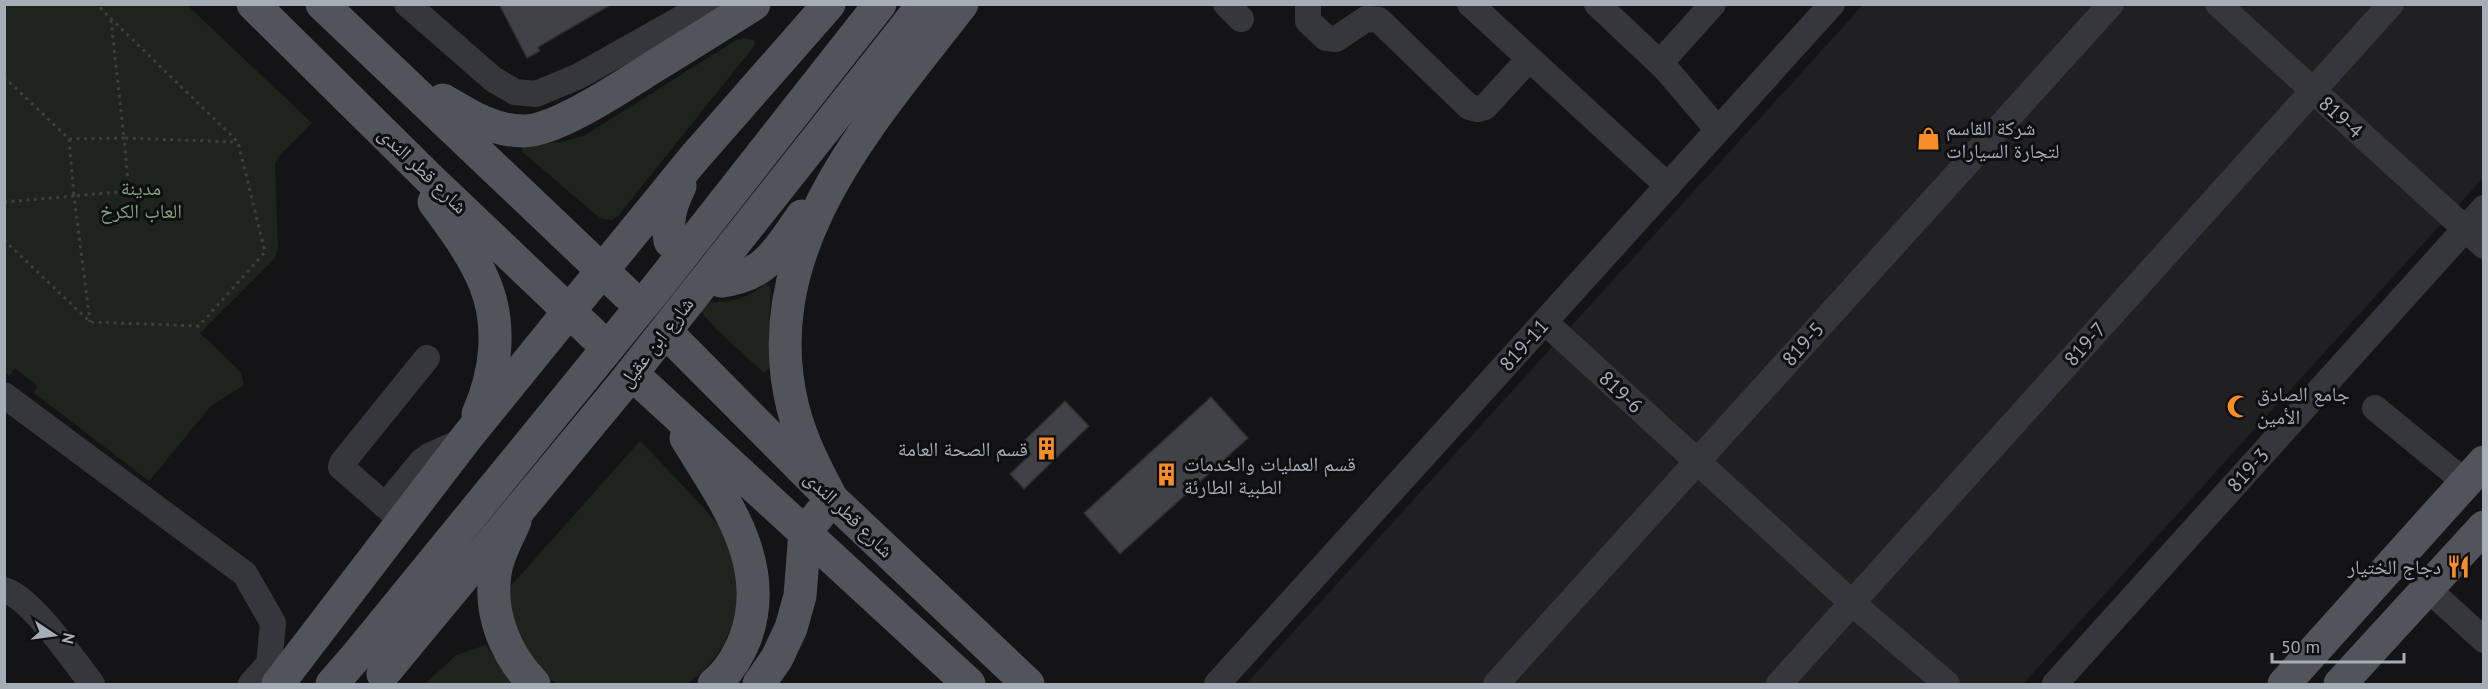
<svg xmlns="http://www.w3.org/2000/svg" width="2488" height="689" font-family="'PT Sans','Noto Naskh Arabic',sans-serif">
<rect width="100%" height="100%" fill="#141416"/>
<path fill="#202023" d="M1863 5H2483V178L2023 684H1246Z"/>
<path fill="#1c241c" d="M4 5H187L312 123 278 157 275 163 278 248 275 258 200 333 241 372 244 385 211 406 149 481 34 393 37 386 15 368 9 376 5 372Z
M746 38 754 40 755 45 618 216 612 220 600 218 522 152 523 145 560 142 584 136 736 40Z
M766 283 771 288 769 331 772 362 769 369 764 373 717 330 695 305 698 301C725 304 745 301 766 283Z
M640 441C663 465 687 489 709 514 714 521 722 528 726 536 755 587 734 652 687 684H557C524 662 512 626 509 588Z
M486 645 511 684H425L456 655Z"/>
<path fill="#404246" stroke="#2e2e32" stroke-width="1.5" d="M499 4H612L538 47 540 51 527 58Z
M1211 397 1248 438 1120 554 1084 513Z
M1065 401 1089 426 1024 489 1010 474 1031 454 1021 444Z"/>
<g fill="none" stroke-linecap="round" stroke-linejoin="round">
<path stroke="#3b3e42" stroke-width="3" stroke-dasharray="3 4.5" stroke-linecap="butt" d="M111 20 124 138 236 142
M4 77 69 139 74 196 129 191 124 138 69 139
M4 202 74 196 90 322
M4 240 90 322 199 326 265 252 238 142 96 4"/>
<path stroke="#35373b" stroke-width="26" d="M407 4 493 79 515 92 536 94 579 76 707 4
M1226 4 1241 19
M1308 4V21L1326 38 1336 39 1366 19 1379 20 1469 107 1478 109 1485 107 1529 59
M1470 4 1668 186
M1597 4 1666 69 1718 130
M2218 4 2484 246
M1660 63 1713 4
M1545 322 1852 603 1947 684
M4 395 245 574 273 623 269 664 251 684
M2375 408 2465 482
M385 506 422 461 429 456 465 440
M404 522 341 467 342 463 427 358
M2427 588 2484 640
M4 590C31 597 74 661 92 684
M1217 684 1832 4
M1496 684 2111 4
M1779 684 2391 4
M2055 684 2484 208"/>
<path stroke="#51545a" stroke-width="33" d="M253 4 428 177 594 335
M322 4 627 294
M908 24 923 4
M443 100C468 115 493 131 523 131 555 132 624 85 653 67 687 46 721 25 754 4
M434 202C452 226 474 256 485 284 502 326 496 374 478 414
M670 241C666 221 671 204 680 186
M721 281C766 276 778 250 802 216
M674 340 832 499 1028 684
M641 382 969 684
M686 438C724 500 773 564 745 639 738 656 728 673 714 684
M515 521C508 538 497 555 495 574 489 615 506 655 534 684
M278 684 467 437 570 310 694 158 829 4
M332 684 359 653
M759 684 777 658 791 628 800 596 805 532 832 499C816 469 801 440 793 408 753 248 872 121 962 4
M2284 684 2484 462
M2340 684 2484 527"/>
<path stroke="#51545a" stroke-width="33" d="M359 653 655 290 880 4
M383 674 624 383 908 24"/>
</g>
<defs>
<symbol id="shop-bare" viewBox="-9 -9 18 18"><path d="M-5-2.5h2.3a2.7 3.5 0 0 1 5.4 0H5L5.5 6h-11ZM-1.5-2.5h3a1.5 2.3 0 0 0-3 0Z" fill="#f98e29" stroke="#0f0f11" stroke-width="2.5" paint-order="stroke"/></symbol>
<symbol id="mosque-bare" viewBox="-9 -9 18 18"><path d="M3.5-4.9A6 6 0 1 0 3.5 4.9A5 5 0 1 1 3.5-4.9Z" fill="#f98e29" stroke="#0f0f11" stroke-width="2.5" paint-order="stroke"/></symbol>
<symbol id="building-bare" viewBox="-9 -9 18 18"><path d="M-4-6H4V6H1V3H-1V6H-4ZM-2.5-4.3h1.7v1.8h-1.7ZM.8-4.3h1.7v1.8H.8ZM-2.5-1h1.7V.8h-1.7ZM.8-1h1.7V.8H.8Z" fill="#f98e29" stroke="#0f0f11" stroke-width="2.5" paint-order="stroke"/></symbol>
<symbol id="restaurant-bare" viewBox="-9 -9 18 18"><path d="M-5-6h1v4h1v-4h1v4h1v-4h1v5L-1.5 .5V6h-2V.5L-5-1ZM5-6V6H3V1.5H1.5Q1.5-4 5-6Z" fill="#f98e29" stroke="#0f0f11" stroke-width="2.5" paint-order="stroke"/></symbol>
</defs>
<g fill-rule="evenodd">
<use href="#shop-bare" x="1912" y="122" width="33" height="33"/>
<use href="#mosque-bare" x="2222" y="390" width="33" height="33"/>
<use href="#building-bare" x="1030" y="432" width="33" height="33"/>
<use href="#building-bare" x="1150" y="458" width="33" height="33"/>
<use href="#restaurant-bare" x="2442" y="550" width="33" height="33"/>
</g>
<g text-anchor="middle" stroke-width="6" stroke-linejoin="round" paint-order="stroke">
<g font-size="20" fill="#a5adb7" stroke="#0f0f11">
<text transform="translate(2341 117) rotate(42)" y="7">819-4</text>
<text transform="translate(423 170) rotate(44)" y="7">شارع قطر الندى</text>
<text transform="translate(656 342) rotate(-52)" y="7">شارع ابن عقيل</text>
<text transform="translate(1803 344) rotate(-48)" y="7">819-5</text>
<text transform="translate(2085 344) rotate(-48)" y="7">819-7</text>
<text transform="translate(1524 345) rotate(-48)" y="7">819-11</text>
<text transform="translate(1621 392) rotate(43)" y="7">819-6</text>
<text transform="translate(2248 470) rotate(-48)" y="7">819-3</text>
<text transform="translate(849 514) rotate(44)" y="7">شارع قطر الندى</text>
</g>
<g font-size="20" fill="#a5adb7" stroke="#0f0f11" text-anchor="start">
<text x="1946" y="135">شركة القاسم<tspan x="1946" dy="23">لتجارة السيارات</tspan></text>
<text x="2257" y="401">جامع الصادق<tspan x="2257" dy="23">الأمين</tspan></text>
<text x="1028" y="456" text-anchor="end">قسم الصحة العامة</text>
<text x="1184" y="471">قسم العمليات والخدمات<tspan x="1184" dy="23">الطبية الطارئة</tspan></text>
<text x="2441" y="574" text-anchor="end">دجاج الختيار</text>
</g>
<g font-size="20" fill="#80a27b" stroke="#0f0f11">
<text x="141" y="195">مدينة<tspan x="141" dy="23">العاب الكرخ</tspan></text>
</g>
</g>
<rect width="2488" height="689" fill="none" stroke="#a5adb7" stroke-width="12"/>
<g transform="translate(54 635) rotate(103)" stroke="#0f0f11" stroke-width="4.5" paint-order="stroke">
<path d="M0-4.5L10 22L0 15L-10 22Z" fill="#a5adb7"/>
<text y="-9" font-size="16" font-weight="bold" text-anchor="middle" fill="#a5adb7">N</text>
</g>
<path d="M2272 653v9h132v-9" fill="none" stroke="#a5adb7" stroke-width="3"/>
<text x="2281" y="653" font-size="18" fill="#a5adb7" stroke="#0f0f11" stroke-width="4.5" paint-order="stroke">50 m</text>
</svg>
